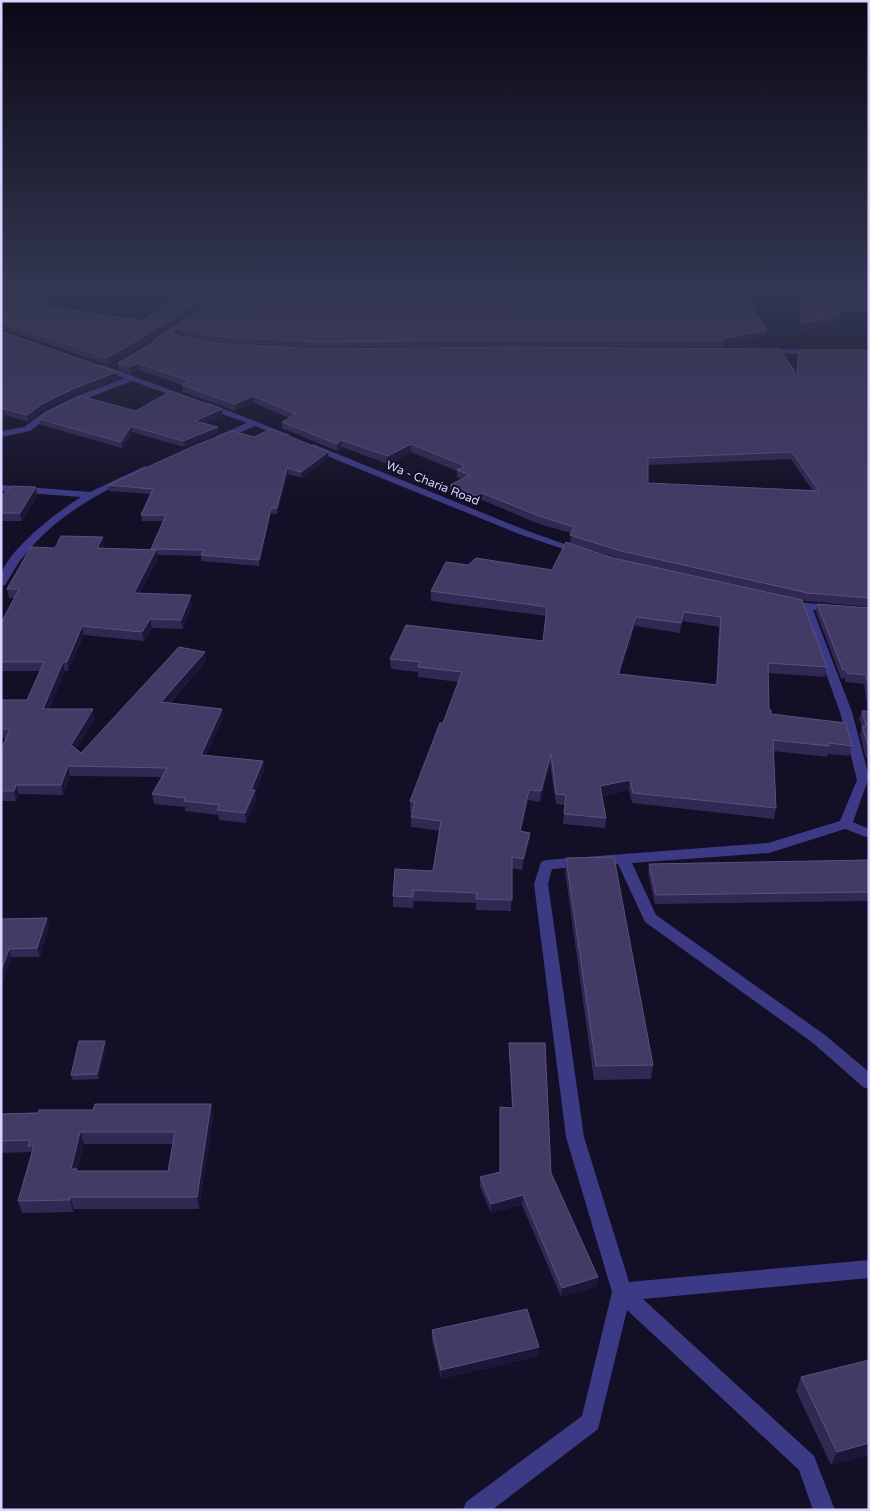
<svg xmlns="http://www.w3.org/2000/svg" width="870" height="1511" font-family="'Varela Round',sans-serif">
<rect width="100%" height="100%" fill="#130f26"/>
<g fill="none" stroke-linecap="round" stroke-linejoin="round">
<path fill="#3d3a85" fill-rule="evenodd" d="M188 316 195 318 159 344H153V340Z
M763 349 814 350 818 352 814 354 766 353H763Z
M97 365H103L189 397 182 399 132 381 83 400 50 416 30 431 1 437V431L24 427 44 412 77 396 125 378 97 369Z
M203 403H209L290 435 286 438 255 426 222 440H216V436L247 423 203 407Z
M313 444 525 530 584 551 579 554 575 553 519 534 310 449 309 447Z
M145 466 149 469 148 471C102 490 55 516 24 556 16 565 11 576 5 585L1 586C1 583 0 578 1 574 10 548 58 511 81 497L1 491V485L90 492Z
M787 599 806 603 869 608V614L813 610 852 712 869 777 853 822 869 829V838L845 829 769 853 632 863 656 915 825 1035 869 1072V1089L863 1087 813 1043 645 922 618 864 552 869 548 884 584 1137 629 1282 869 1260V1278L643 1299 814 1456 835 1510H813L799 1470 627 1310 598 1429 492 1510H463L466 1502 582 1416 612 1292 566 1137 534 884 541 862 546 860 768 843 840 821 857 780 840 712 802 608 783 604 782 602 783 600Z"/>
</g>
<path fill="#312854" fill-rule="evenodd" d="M1 290H12L8 292 45 298 46 304 43 306 142 321 185 293 166 290H221L164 331 108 365 1 328Z
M225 290H869V316L837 319V322L800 330 802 292 744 294 766 336 722 345V347L511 346 318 348 213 342 178 333 177 327Z
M1 331 117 372 118 379 76 394 43 410 28 422 5 415 4 417H1Z
M212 343 797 374 799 350H869V607L806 601 700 577 827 667 825 677 768 673 769 710 771 714 852 746 849 756 828 754 827 757 773 751 776 808 774 819 632 803 629 790 602 796 606 818 605 828 563 824 565 805 556 804 550 764 540 802 528 800 521 831 530 833 529 843 522 870 512 868 511 911 476 910V903L414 901 413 908 393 907V896L433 871 440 831 411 827V817L412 812H410V801L443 723 459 682 418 677V672L391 669 390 659 543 641 546 616 431 601V591L468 565 552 570 613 558 620 559 570 543 571 533 539 524 482 500 476 503 450 492V485L461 479 457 477V471L411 452 388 464 342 447 337 451 282 428V422L289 418 254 403 235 411 183 392 182 385 139 370 130 373 119 370 118 363ZM791 459 812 490 648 483V465ZM683 621 719 627 716 685 620 674 635 626 680 633Z
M136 411 223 416 205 423 219 433 184 447 132 432 122 448 41 425 39 419Z
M254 437 328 452V458L302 478 288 474 277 514H271L259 566 201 561V556L157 555 158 558 140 593 192 604 183 629 152 628 144 641 84 635 68 671H65L49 709 95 719 76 749 81 753 206 661 170 703 222 709 223 718 206 755 263 761 264 771 255 793 256 800 246 823 219 820 218 815 185 811V807L154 804 152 794 162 777 70 776 63 795 19 794 16 801H1V750L6 738H1V700H27L40 671H1V623L14 598H9L7 589 55 548 104 546 103 548 151 549 163 521H142L141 515 150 494 109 491 108 485Z
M36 487 37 496 22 521H1V496Z
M817 604 869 608V758H866L860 735 862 727 859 719 862 711H868L864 684 845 682V678H841L816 612Z
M566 858 653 1065 651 1079 594 1080 565 871Z
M869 860V901L655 904 648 873 649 864Z
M47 918 49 927 40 957H11L1 988V919Z
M509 1043 551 1173 598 1277 597 1286 561 1297 522 1205 491 1213 480 1187V1177L500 1172V1107L512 1108 509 1053Z
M106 1046 99 1079 73 1080 71 1075Z
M211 1104 213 1116 199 1209H74L73 1212 22 1213 18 1201 31 1155V1152L1 1153V1114L93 1110ZM84 1144H173L168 1171H77Z
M432 1330 539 1347 538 1356 441 1379 432 1340Z
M869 1360V1455L831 1465 796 1391 801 1377Z"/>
<path fill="#1d163a" d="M1 290H12V291L1 296Z
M212 290H221L164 331 108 365 107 358Z
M45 298 46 304 34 310 33 304Z
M869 310V316L837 319 839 312Z
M838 316 837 322 800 330 801 323Z
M767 330 766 336 722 345V339Z
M138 363 139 370 130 373 129 367Z
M117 372 118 379 76 394 43 410 28 422 27 415 42 404 75 388Z
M253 396 254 403 235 411V404Z
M4 409 5 415 4 417 2 410Z
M222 409 223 416 195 427V421Z
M131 426 132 432 122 448 121 442Z
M218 427 219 433 184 447 183 441Z
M341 440 342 447 337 451V444Z
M411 444V452L388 464V456Z
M328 452V458L302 478 301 472Z
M287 468 288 474 277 514V508Z
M36 487 37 496 22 521 20 513Z
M482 493V500L476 503V496Z
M271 508V514L259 566V560Z
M103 537 104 546 99 556 97 548Z
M156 550 158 558 136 602 134 593Z
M191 595 192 604 183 629 181 620Z
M684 612 683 621 680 633 681 623Z
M636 617 635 626 617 684 618 674Z
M150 619 152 628 144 641 142 632Z
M82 626 84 635 68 671 67 662Z
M205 652 206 661 162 711 161 702Z
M63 662 65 671 45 719 43 709Z
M93 709 95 719 73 754 71 745Z
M222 709 223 718 202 765 201 755Z
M551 754 550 764 540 802 541 791Z
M263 761 264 771 255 793 256 800 246 823 245 813 251 790Z
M68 766 70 776 63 795 61 785Z
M630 780 629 790 599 796 600 786Z
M16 785 19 794 16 801 14 791Z
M529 790 528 800 519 842 520 831Z
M530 833 529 843 522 870 523 859Z
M47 918 49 927 40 957 37 948Z
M9 949 11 957 1 988V971Z
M105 1041 106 1046 99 1079 97 1074Z
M211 1104 213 1116 199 1209 197 1197Z
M80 1132 84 1144 77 1171 71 1169Z
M523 1195 522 1205 491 1213V1204Z
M70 1197 74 1209 73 1212 70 1200Z
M598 1277 597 1286 561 1297 562 1288Z
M539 1347 538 1356 441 1379V1370Z
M869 1443V1455L831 1465 837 1452Z"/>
<path fill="#433a66" stroke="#5a527e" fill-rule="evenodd" d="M189 290H212L163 325 107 358 1 322V291L45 298 33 304 142 321Z
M225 290H741L767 330 722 339 723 341 511 340 318 342 213 336 177 327Z
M803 290H869V310L839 312 838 316 801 323Z
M1 331 117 372 75 388 42 404 27 415 4 409 1 410Z
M169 333 212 343 318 349 511 347 780 349 797 375 799 350H869V598L808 593 621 551 570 535 574 527 539 516 482 493 476 496 450 485 470 475 457 470 465 466 411 444 388 456 341 440 337 444 282 422 296 414 253 396 235 404 182 385 189 381 138 363 129 367 118 363ZM792 452 819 491 648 483V458Z
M171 391 222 409 195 421 218 427 183 441 131 426 121 442 39 419 50 411 81 396 136 411Z
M271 429 328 452 301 472 287 468 277 508H271L259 560 201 555 204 550 151 549 166 515H141L153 489 108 485 196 445 233 431 254 437Z
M12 486 36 487 20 513H1V496Z
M61 536 103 537 97 548 156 550 134 593 191 595 181 620 150 619 142 632 82 626 67 662H63L43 709H93L71 745 81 753 179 647 205 652 161 702 222 709 201 755 263 761 251 790H255L245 813 217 810 220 805 184 801 185 798 152 794 167 768 68 766 61 785H16L14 791H1V750L10 729H1V700H27L44 662H1V623L19 589H7L31 547 55 548Z
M566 542 613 558 802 600 827 667 768 663 769 710H771V714L846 723 852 746 829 743V746L773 740 776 808 633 793 630 780 600 786 606 818 564 814 566 795 556 794 551 754 541 791 529 790 520 831 530 833 523 859 512 857V900L476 899 477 893 413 890V897L393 896 395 869 433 871 441 821 411 817 415 802 410 801 440 723H443L462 672 418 667 420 662 390 659 406 625 543 641 547 607 431 591 446 562 468 565 476 558 552 570ZM684 612 721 617 717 685 618 674 636 617 681 623Z
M817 604 869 608V694L866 675 847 673 846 670H843Z
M862 711H869V749L862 726H866Z
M614 857 653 1065 596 1066 566 858Z
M869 860V892L656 895 649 864Z
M47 918 37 948 9 949 1 971V919Z
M79 1041H105L97 1074 71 1075Z
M509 1043H545L551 1173 598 1277 562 1288 523 1195 491 1204 480 1177 500 1172V1107L513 1108Z
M95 1104H211L197 1197H70V1200L18 1201 34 1146H28L30 1140 1 1141V1114L38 1113 39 1110H93ZM80 1132H175L168 1171H76L77 1169H71Z
M527 1309 539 1347 441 1370 432 1330Z
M869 1360V1443L837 1452 801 1377Z"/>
<linearGradient id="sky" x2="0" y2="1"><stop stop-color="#0a0815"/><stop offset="0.58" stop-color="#333752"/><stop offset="1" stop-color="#333752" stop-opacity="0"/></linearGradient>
<rect width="870" height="502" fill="url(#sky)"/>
<g text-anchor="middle" stroke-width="4" stroke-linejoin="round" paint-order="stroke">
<g font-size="12" fill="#d9d4ff" stroke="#130f26">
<text transform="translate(433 483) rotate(22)" y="4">Wa - Charia Road</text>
</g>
</g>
<rect width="870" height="1511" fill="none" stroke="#d9d4ff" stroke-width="5"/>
</svg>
